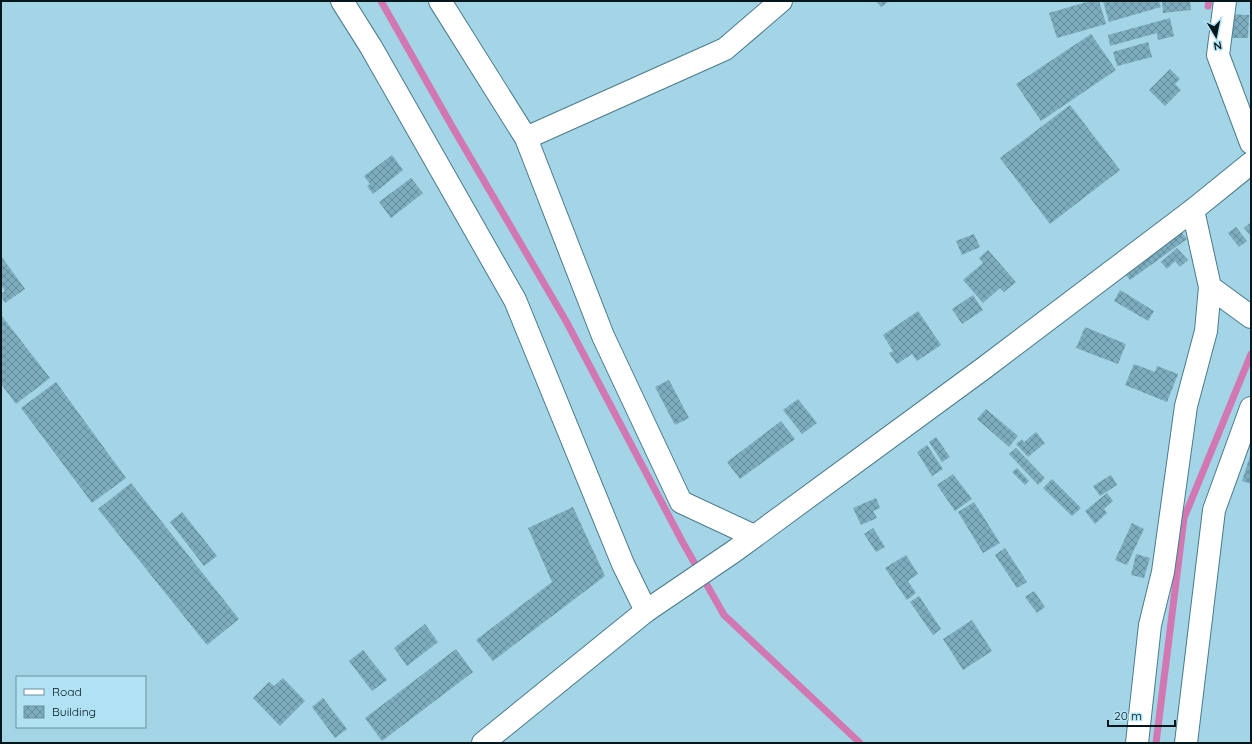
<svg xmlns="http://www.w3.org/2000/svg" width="1252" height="744" font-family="Quicksand,sans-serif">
<defs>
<pattern id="building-cross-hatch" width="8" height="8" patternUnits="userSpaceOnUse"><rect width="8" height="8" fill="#7cacbd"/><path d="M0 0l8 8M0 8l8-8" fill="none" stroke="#638b99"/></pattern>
</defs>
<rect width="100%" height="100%" fill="#a3d5e6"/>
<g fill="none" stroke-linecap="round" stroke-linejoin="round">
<path stroke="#d178b3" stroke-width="7" d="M381 1 453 128 566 321 682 541 724 615 860 743
M1208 6 1209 1
M1156 743 1184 518 1251 354"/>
</g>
<path fill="url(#building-cross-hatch)" d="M876 1H889L881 7Z
M1090 1H1099L1106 24 1057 38 1049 13Z
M1103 1H1159L1161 7 1109 22Z
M1162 1H1190L1191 10 1163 13Z
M1228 14 1249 15 1248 38H1227Z
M1170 18 1174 36 1158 40 1157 33 1110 46 1108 35Z
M1091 34 1116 70 1041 121 1016 84Z
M1148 42 1152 57 1117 66 1113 52Z
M1170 69 1180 79 1175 84 1181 90 1165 106 1149 90Z
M1070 105 1120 170 1050 224 1000 158Z
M392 155 403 170 373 194 367 186 370 184 364 176Z
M411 178 423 193 391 218 379 202Z
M1251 222V236L1244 228Z
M1236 227 1247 241 1239 247 1228 233Z
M1178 228 1187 239 1130 280 1121 269Z
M974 234 980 247 962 255 956 241Z
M1177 248 1188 260 1180 267 1175 261 1167 269 1161 262Z
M988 250 1016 282 1004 292 1000 288 983 303 963 280 983 263 979 258Z
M1 256 25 289 5 303 1 296V294L5 291 1 285Z
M1120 290 1154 311 1148 321 1114 301Z
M973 295 983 310 962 324 952 309Z
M918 311 941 345 917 361 912 354 897 364 889 353 893 351 883 335Z
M1 315 50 378 16 404 1 384Z
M1085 327 1126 344 1118 364 1076 348Z
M1134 364 1155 372 1157 366 1178 374 1167 402 1125 385Z
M669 380 689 418 675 425 655 387Z
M56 382 126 478 92 503 21 408Z
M798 399 817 423 802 434 783 410Z
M986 409 1018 436 1009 447 977 419Z
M781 421 795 439 740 479 727 462Z
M1036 432 1045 443 1028 457 1016 444 1022 439 1024 442Z
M936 437 950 457 942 462 929 442Z
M927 445 943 469 932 476 917 452Z
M1016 448 1045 478 1038 485 1009 454Z
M1251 453V484L1242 481Z
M1017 468 1029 481 1025 485 1012 472Z
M953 474 972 499 955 511 937 485Z
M1111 475 1117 485 1100 496 1093 486Z
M1052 479 1081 508 1072 516 1043 488Z
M131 483 239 619 207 645 98 509Z
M1107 493 1113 501 1104 509 1107 513 1095 524 1085 511Z
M876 498 880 508 873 511 877 518 861 525 853 508Z
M974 502 1000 543 983 553 958 512Z
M573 507 605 576 493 661 476 640 552 582 528 528Z
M182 512 217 556 204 566 170 522Z
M1132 523 1144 529 1127 565 1115 560Z
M873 528 885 547 876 552 864 534Z
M1005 548 1027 582 1017 588 995 555Z
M1136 554 1150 558 1144 578 1131 575Z
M906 555 918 574 908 581 916 593 907 600 885 568Z
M1034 591 1045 607 1037 613 1025 597Z
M919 596 941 629 933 635 910 602Z
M972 620 992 651 963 670 943 639Z
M425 624 438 642 407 666 394 648Z
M456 649 473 672 382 741 365 718Z
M363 650 387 680 372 691 349 661Z
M283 678 305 701 280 726 253 698 269 682 274 686Z
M323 698 347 729 335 738 312 707Z"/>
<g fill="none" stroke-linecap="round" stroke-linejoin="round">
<defs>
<path id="street" d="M342 1 371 47 515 300 623 564 646 611
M440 1 526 138 603 336 681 502 754 536
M1225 1 1218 55 1251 143
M526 138 725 49 781 1
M1210 287 1251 317
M1137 743 1150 625 1163 572 1186 406 1206 331 1210 287 1193 210
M1186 743 1214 510 1251 408"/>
<path id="secondary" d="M483 743 646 611 733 552 984 368 1193 210 1251 163"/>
</defs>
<use href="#street" stroke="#4b7b8a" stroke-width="24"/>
<use href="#secondary" stroke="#4b7b8a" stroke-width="24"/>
<use href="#street" stroke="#fff" stroke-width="22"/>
<use href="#secondary" stroke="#fff" stroke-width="22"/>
</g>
<rect width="1252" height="744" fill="none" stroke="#04171d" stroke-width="4"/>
<rect x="16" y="676" width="130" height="52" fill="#b0e2f4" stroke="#6b919e"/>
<rect x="24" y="689" width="20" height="6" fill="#ffffff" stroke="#6b919e"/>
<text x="52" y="696" font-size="12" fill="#04171d">Road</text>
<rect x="24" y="706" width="20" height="12" fill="url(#building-cross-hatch)" stroke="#6b919e"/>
<text x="52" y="716" font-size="12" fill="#04171d">Building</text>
<g transform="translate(1216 36) rotate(170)" stroke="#b0e2f4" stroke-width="3" paint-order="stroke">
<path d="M0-3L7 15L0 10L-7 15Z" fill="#04171d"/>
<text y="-6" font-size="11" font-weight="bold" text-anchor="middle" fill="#04171d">N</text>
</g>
<path d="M1108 720v6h67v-6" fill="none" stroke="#04171d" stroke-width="2"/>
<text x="1114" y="720" font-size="12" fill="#04171d" stroke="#b0e2f4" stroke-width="3" paint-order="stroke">20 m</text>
</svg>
